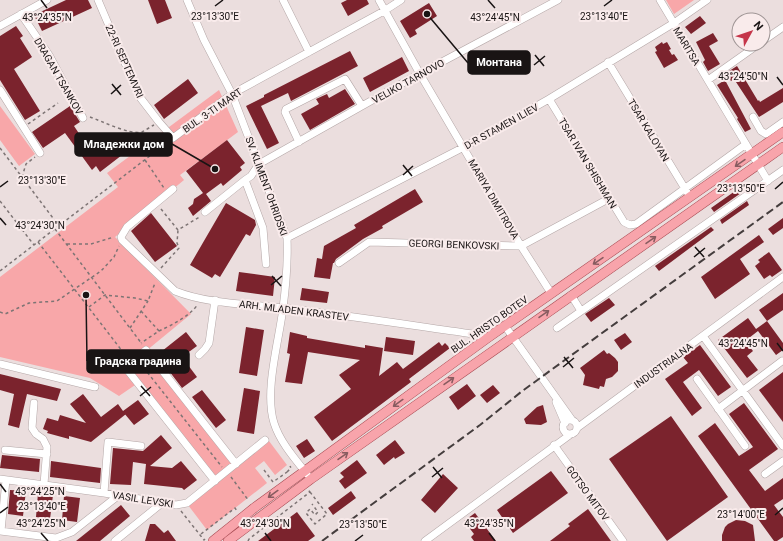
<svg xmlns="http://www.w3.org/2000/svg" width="783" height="541" font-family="Roboto,sans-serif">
<rect width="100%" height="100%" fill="#ebdede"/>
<path fill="#f8a7a9" d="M666 0H694L674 14Z
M219 90 238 132 180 175 184 180 115 237 191 314 146 351 233 464 215 477 138 383 119 396 90 378 0 357V277L118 187 107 173Z
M0 106 35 154 19 166 0 140Z
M269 441 287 465 275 475 264 461 255 468 267 483 207 530 188 505Z"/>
<path fill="#7b232d" d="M66 0H88L92 8 42 31 34 15Z
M148 0H165L172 18 157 24Z
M347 0H367L369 4 348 16 341 3Z
M429 3 437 16 415 30 417 34 410 38 400 21Z
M700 16 706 23 691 34 685 27Z
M16 26 23 36 20 38 32 57 14 69 40 111 25 120 0 80V36Z
M713 33 718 41 709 46 720 64 708 71 703 62 705 60 696 42Z
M662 42 663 44 667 42 671 49 669 50 672 55 674 54 678 60 664 68 655 52 657 51 655 47Z
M350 51 358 66 291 101 288 93 261 106 279 143 267 149 246 106 264 97V95Z
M402 57 409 71 370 92 363 78Z
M737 66 758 101 759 100 760 102 783 88V102L759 117 734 79 731 81 726 73Z
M188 79 198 93 164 119 154 105Z
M725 80 751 129 745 132 737 119 738 118 717 85Z
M345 89 355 104 310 130 301 114 319 104 316 99 327 94 329 98Z
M70 106 80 122 74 126 82 138 86 135 99 151 101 149 103 151 127 133 133 140 131 141 135 145 100 172 96 166 92 170 65 133 43 148 32 132Z
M227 140 245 163 240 167 242 170 223 186 221 183 206 194 211 201 193 216 188 208 193 204 194 199 203 193 186 171Z
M415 189 423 202 382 226 383 228 363 239 336 259 334 263H333L330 279 314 277 317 258 322 259 324 246 356 228 354 225Z
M738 189 741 193 714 212 711 208Z
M747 201 749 205 722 224 720 220Z
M226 203 255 220 256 225 250 236 246 234 220 277 215 274 212 278 190 265Z
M151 213 177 246 155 262 131 231Z
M783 218V228L773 235 768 229Z
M711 227 714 230 659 271 655 266Z
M759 235 764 242 740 259 750 274 715 299 701 277Z
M769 252 782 270 772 277 770 275 764 279 755 266 760 262 758 260Z
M239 272 275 277 273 296 236 291Z
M302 288 329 292 327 303 300 300Z
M783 293V310L767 321 759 310Z
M609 298 615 305 591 322 585 314Z
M748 318 756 329 767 321 783 343V350L776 355 758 331 745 341 753 351 747 356 758 370 747 378 718 340Z
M246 327 264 330 257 376 239 373Z
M186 332 197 346 182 357 197 377 182 388 157 355Z
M290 332 307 336V338L365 348V345L383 348 379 376 397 362 403 369 439 342 442 346 445 343 450 348 409 379 411 382 332 441 314 417 351 389 339 375 360 360 308 352 302 384 285 382 290 354 287 353Z
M625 333 632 342 621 350 614 340Z
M386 337 415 341 413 355 384 351Z
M700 345 731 387 718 396 699 370 683 382 702 408 692 416 665 379 688 363 683 357Z
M604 350 607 354 609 353 615 358 618 362V371L612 377 606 379 604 387 600 386 599 389 583 385 585 375 580 368Z
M783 372V422L759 390Z
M0 374 61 389 57 401 27 394 19 428 8 425 14 394 0 390Z
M467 384 476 396 458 410 449 397Z
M493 385 500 393 487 403 480 395Z
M244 388 260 391 254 434 237 431Z
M202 390 226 420 216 428 192 397Z
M83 394 101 417 118 404 123 411 138 400 149 414 134 425 124 413 126 414 91 442 69 436V439L47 433 48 431 43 429 47 418 58 421 60 415 86 423 70 404Z
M744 403 778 449 749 470 765 491 783 478V499L774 505 783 517V537L777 541H774L698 436 715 423 739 456 753 447 729 414Z
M543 405 547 422 541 425 526 424 524 419 537 407Z
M671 416 728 497 667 541 609 459Z
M161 435 172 448 150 466 172 468 181 461 197 480 184 490 182 488 144 484 146 464 133 462 131 485 110 484 113 448 143 451Z
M307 439 315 451 304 458 296 446Z
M395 440 405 453 395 459 394 457 384 465 376 455Z
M2 455 40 459 39 472 0 468Z
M357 460 367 473 345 489 339 481 344 477 340 473Z
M51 461 101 468 100 483 50 477Z
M551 471 568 493 513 533 497 510Z
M443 474 458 488 435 513 421 500Z
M10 490 26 491 23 516 8 514Z
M351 491 356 498 333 515 328 508Z
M38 493 53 495 50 519 36 517Z
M64 496 80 498 77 522 62 520Z
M121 505 130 516 100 541H76Z
M588 509 611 541H550L570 526 568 524Z
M297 512 315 536 308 541H258Z
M475 513 496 541H474L471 537 474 534 464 521Z
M736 520 745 521 753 525 755 541H722V535L725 527 728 524Z
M150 524H155L164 533 168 530 176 541H145Z"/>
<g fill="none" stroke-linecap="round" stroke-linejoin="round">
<defs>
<path id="minor" d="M98 0 139 96 159 122 173 138 232 94 384 11 401 0
M187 0 204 40 232 94 287 238C288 261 286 285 283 308 279 341 264 391 274 423 280 442 295 459 307 474
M283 0 309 52
M379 0 420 74 521 246 551 293
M660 0 768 181
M21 14 49 55 83 118
M0 26 47 0
M763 41 783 27
M608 62 687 192
M708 80 759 44
M0 90 40 153
M549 99 624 222 630 225 636 224 746 144
M753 117 761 131 766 134 783 122
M299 142 285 112 286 109 345 79 362 106
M173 189 127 227 121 237 122 240 175 291C207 304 249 304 283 308 346 315 409 325 473 334L486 339
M205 212 245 180
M287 238 464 147 549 99 674 23 707 0
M339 263 369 242 521 246 610 198
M266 264 263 228 245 180 251 176 259 164 408 80 558 0
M571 295 581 311
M505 326 572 420
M557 328 783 170
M703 336 783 446
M199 355 205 349 209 343 215 300
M0 364 95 387
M697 379 745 446
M556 402 565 423
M34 403 32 428 36 434 43 439 47 447 44 484
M718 409 782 361
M563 427a7 7 0 1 1 14 0a7 7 0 1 1-14 0Z
M577 428 783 277
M554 445 623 541
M5 450 47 454
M765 474 783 461
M0 479 104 493 176 505 187 503 265 440
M215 481 125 367 146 350 236 464
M104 493 108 442 141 446
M0 531 56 538 72 532 119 495
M1 531 6 480
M115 541 162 503
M425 541 571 434"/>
<path id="major" d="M213 541 254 508 486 339 783 132
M228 541 311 479 783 147"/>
</defs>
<use href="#minor" stroke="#b4a7a7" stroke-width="8"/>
<use href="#major" stroke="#a74a52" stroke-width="10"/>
<path stroke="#7d7474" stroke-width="1.5" stroke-dasharray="3 3" stroke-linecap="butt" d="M90 117C102 121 129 135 142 132 146 130 150 127 154 125
M28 124 58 103
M0 148 59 226
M145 160 164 188
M22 177 26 164 35 157
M0 201 34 245
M161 209 178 230 201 216
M55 229 142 344
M38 242 126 356
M67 244H91L114 237
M161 268 179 248 177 243 178 230
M0 271 168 142
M89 307 105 295 135 298 148 301 155 283
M141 311 159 331 141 343
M0 312 5 314 29 303 57 301 101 271 114 257 119 246
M130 328 148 301
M159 331C172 325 190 316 198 304
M140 363 222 467
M264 470 273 482 287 472
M287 472 291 468 290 466
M231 477 249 501
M310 492 327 514 315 524 306 513 310 509 315 515 318 512 312 504
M181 511 204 540 205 539
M266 522 273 530
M201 534 235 508 237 511
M248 541 249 539 310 492 308 490"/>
<use href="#minor" stroke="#fff" stroke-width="7"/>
<use href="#major" stroke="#f8a4ab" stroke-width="9"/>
<path stroke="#443d3d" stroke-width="2" stroke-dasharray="8 4" stroke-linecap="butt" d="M322 541 480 425 521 392 569 357 783 202"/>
</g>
<defs><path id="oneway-shaft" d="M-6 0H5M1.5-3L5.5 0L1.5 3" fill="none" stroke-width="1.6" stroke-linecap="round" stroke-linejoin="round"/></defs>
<g stroke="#885c60">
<use href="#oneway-shaft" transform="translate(740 163) rotate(145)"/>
<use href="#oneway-shaft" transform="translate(651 240) rotate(-35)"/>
<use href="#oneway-shaft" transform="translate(598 261) rotate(146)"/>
<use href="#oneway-shaft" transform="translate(544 314) rotate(-35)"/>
<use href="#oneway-shaft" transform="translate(449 381) rotate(-35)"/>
<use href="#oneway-shaft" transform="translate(398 403) rotate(144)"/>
<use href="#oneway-shaft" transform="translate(343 456) rotate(-35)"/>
<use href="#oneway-shaft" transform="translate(273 494) rotate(144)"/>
</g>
<path fill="none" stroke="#191414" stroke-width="1.5" d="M41 0 47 8M488 0 495 8M215 6 223 0M604 6 612 0M535 55 544 66M534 65 545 56M777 77 783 85M112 84 121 95M111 94 121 85M403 165 412 176M403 175 413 166M0 187 8 181M775 189 783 182M0 218 6 225M695 247 704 257M694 257 705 248M272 276 281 286M271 285 282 276M777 343 783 351M564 357 573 368M563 367 574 358M141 386 150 396M140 396 151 387M433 467 442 478M432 477 443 468M0 484 6 492M0 513 8 507M775 515 783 508M41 533 48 541M265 533 271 541M489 533 495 541M355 541 363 535"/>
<g text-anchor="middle" stroke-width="4" stroke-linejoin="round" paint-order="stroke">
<g font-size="10" fill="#191414" stroke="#f9ebeb">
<text transform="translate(687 46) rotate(59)" y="4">MARITSA</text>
<text transform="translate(125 61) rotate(66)" y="4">22-RI SEPTEMVRI</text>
<text transform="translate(59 76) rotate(60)" y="4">DRAGAN TSANKOV</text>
<text transform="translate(408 81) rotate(-29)" y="4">VELIKO TARNOVO</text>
<text transform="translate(212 110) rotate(-35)" y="4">BUL. 3-TI MART</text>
<text transform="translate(501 126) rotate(-29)" y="4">D-R STAMEN ILIEV</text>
<text transform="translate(649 130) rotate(59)" y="4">TSAR KALOYAN</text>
<text transform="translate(588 163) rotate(59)" y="4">TSAR IVAN SHISHMAN</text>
<text transform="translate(267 186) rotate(70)" y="4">SV. KLIMENT OHRIDSKI</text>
<text transform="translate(494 199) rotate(60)" y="4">MARIYA DIMITROVA</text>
<text transform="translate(454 244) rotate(2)" y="4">GEORGI BENKOVSKI</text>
<text transform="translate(294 310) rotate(7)" y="4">ARH. MLADEN KRASTEV</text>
<text transform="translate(489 324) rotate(-35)" y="4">BUL. HRISTO BOTEV</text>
<text transform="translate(663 365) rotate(-36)" y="4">INDUSTRIALNA</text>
<text transform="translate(588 493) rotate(54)" y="4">GOTSO MITOV</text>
<text transform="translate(143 499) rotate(9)" y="4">VASIL LEVSKI</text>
</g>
</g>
<g font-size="10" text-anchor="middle" fill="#191414" stroke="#f9ebeb" stroke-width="4" stroke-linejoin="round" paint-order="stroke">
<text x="604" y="20">23°13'40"E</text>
<text x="215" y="20">23°13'30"E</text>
<text x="47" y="21">43°24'35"N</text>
<text x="495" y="21">43°24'45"N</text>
<text x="743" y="80">43°24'50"N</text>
<text x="42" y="184">23°13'30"E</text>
<text x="741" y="192">23°13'50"E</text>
<text x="40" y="229">43°24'30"N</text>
<text x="743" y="347">43°24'45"N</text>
<text x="40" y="495">43°24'25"N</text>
<text x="42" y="510">23°13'40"E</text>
<text x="741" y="518">23°14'00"E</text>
<text x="41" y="527">43°24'25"N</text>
<text x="265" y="527">43°24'30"N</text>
<text x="489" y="527">43°24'35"N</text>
<text x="363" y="528">23°13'50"E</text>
</g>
<path fill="none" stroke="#191414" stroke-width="1.5" d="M427 14L468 63M215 169L172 144M86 295L87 361"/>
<g fill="#191414" stroke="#f9ebeb" stroke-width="1.5">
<circle cx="427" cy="14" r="4"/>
<circle cx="215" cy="169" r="4"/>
<circle cx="86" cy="295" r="4"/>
</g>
<g fill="#191414" stroke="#191414" stroke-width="1.5">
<rect x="468" y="51" width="62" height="23" rx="4"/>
<rect x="75" y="133" width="97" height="23" rx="4"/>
<rect x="87" y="350" width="102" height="23" rx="4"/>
</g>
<g font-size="11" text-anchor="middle" font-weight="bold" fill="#fff">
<text x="499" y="66">Монтана</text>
<text x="124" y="148">Младежки дом</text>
<text x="138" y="365">Градска градина</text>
</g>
<g transform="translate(751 32) rotate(50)"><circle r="19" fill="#f9ebeb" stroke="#9f9595"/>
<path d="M0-3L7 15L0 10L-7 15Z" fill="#c53549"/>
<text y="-6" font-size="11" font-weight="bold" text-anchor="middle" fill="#191414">N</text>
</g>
</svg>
